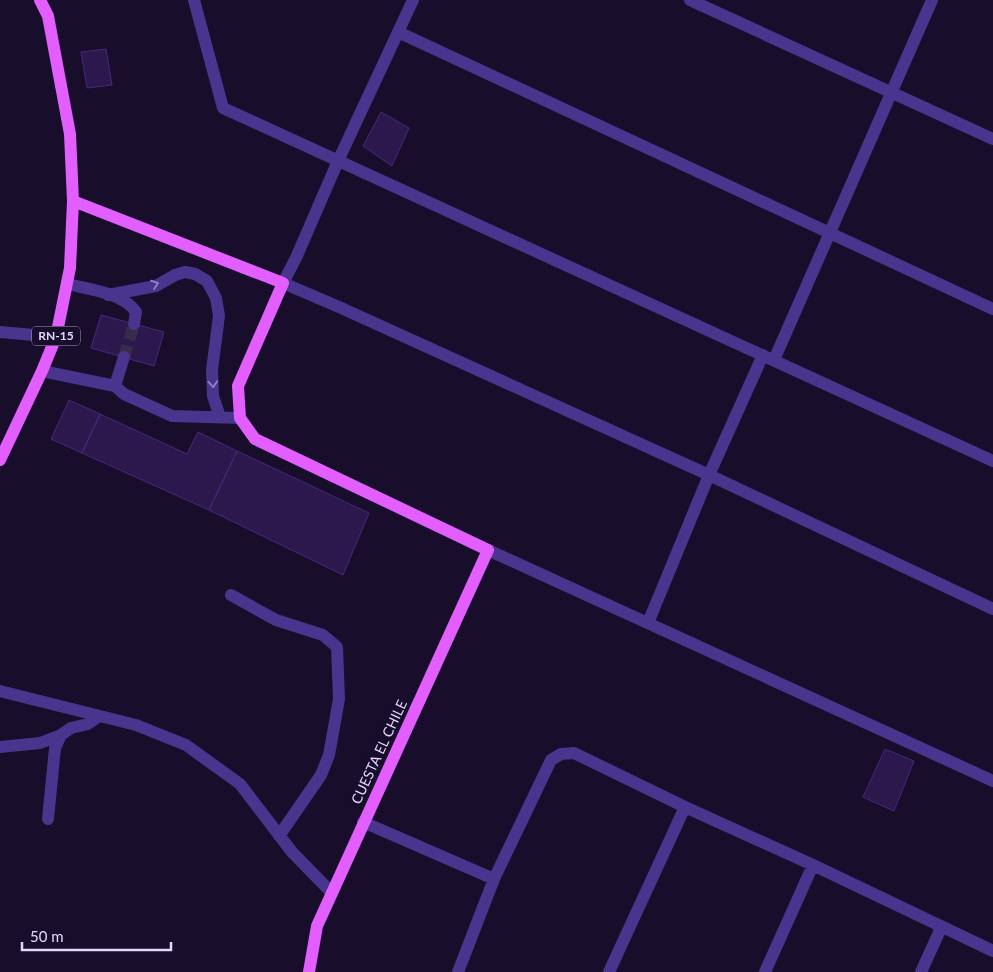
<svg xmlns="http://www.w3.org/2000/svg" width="993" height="972" font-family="Lato,sans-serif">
<rect width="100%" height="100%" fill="#180e2b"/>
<path fill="#2d184e" stroke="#49277c" d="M106 49 112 85 87 88 81 52Z
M381 112 409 128 392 166 363 146Z
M101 315 164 332 154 366 91 348Z
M69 400 100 414 82 453 51 439Z
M100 414 187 454 198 432 237 451 209 510 82 453Z
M237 451 369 513 343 575 209 510Z
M885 749 914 761 894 811 863 797Z"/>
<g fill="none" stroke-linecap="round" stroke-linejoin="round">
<path stroke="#372c4b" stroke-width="12" stroke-dasharray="12 6" stroke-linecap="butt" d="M124 357 134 324"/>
<path stroke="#49348e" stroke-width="12" d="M194 0 223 108 993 461
M413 0 338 161 296 258 283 283 339 307 709 475 993 609
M690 0 993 139
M398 32 993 309
M67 284C89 289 123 293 136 312L134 324
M108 295 156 286 175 275 185 272 195 274 207 281 216 298 219 316 212 370 213 396 220 417
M0 332 56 337
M774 360 932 0
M42 371 115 386 124 394 172 416 240 418
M115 386 124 357
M488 550 993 781
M231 595 276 620 323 635 337 647 339 699 329 755 321 775 279 836
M648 623 709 475 763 355
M0 691 136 725 186 745 240 784 292 852 332 893
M0 747 40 743 61 735
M48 819 55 748 61 735 71 728 88 724 99 716
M363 822 494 879
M458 972 494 879 551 760 561 754 574 753 685 807 813 865 993 951
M609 972 685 807
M765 972 813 865
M921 972 941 928"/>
<path stroke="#e35eff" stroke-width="12" d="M73 201 283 283 238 386 240 418 255 439 488 550 317 926 309 972
M0 460 42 371 56 337 70 268 73 201 70 134 48 16 40 0"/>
</g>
<defs><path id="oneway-chevron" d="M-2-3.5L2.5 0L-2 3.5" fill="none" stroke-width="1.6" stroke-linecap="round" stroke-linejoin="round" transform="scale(1.25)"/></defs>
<g stroke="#8f7dc1">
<use href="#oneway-chevron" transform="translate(155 284) rotate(-20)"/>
<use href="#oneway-chevron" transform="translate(213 384) rotate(86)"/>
</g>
<g text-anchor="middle" stroke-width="5" stroke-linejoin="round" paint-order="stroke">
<rect fill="#180e2b" stroke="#a79bbf" stroke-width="1" x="32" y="326.5" width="48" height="19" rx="4"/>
<g font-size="12" font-weight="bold" fill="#e4d7ff">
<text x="56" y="340">RN-15</text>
</g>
<g font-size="14" fill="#e4d7ff" stroke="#180e2b">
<text transform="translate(379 752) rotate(-65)" y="5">CUESTA EL CHILE</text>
</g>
</g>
<path d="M22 942v8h149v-8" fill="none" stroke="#e4d7ff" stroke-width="2.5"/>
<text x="30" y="942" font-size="15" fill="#e4d7ff" stroke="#180e2b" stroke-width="4" paint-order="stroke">50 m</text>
</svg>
